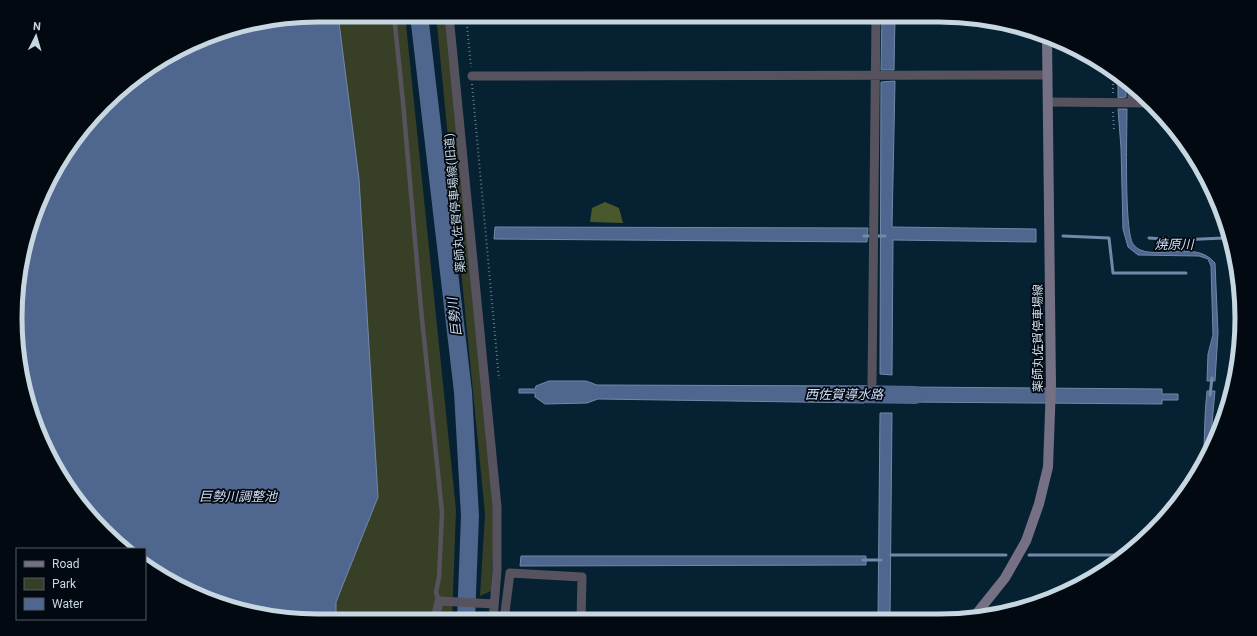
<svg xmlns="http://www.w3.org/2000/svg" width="1257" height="636" font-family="Roboto,'Noto Sans JP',sans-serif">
<rect width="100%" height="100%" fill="#062132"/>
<path fill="#374026" d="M318 15H405L456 510 452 620C363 620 267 631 185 590 171 583 158 571 145 562V549H127L120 544 128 531 220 31Z
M436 15H446L490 459 494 531 491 591 480 596 485 514Z"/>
<path fill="#4a592b" d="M605 202 619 208 623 223 590 222 592 208Z"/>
<path fill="#4f668f" stroke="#7388a8" d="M318 15H338L359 179 378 497 336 602V620C285 620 232 613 185 590 171 583 158 571 145 562V549H127L104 532 46 452 18 357 21 259 38 202 66 150 133 78 220 31Z
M882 16H895L894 70H881Z
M1118 74 1126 80V97L1118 98Z
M895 81 892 227 1036 229V242L893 240 892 375 880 374 881 82Z
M1118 109H1127C1127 130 1124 231 1133 244 1148 265 1194 237 1215 263L1218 333 1215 381H1207L1208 354 1213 335 1211 266 1208 259 1199 256 1138 255 1128 247 1123 229 1121 148Z
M495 227 868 228 867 242 494 239Z
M549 381H586L597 385 865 386V392H881V397L865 398 864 403 598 399 587 403 545 404 535 397V393H519V389H535L536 386Z
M907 387 1162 389V394H1178V400H1162V404L907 402V397H892V391H907Z
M1207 391H1215L1209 455 1203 464C1205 440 1204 416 1207 391Z
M880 413H892L890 619H878Z
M521 556H866V565L520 566Z"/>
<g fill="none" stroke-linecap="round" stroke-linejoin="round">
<path stroke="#7388a8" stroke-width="3" d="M864 236H885
M1063 236 1109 238 1113 273H1186
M1149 238 1179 240 1224 238 1230 250H1233
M1210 395 1212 378
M891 555H1006
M1029 555H1127
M863 560H881"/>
<path stroke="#4f668f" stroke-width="18" d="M419 15 463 392 470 516 466 620
M857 394 915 395"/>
<path stroke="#687d8b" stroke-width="2" stroke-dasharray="1 3" stroke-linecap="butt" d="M466 15 471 67
M472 84 499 379
M1113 93V71
M1113 112 1114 130"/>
<path stroke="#56535f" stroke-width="4.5" d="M394 15 403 102 421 309 442 512 439 578 436 592 439 601"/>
<path stroke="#56535f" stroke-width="9" d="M449 15 497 507V570L493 620
M472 76 1048 75
M1132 85V103
M1049 102 1150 103
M872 383 876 16
M435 620 439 601 494 604
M504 620 510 573 582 577 581 620"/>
<path stroke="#757084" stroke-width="10" d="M973 618 1005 578 1026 541 1039 504 1048 467 1051 385 1047 37"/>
</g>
<g text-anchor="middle" stroke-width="3.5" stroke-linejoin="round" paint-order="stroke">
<g font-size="12" fill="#c7d7e2" stroke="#020911">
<text transform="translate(455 203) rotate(-95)" y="4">薬師丸佐賀停車場線(旧道)</text>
<text transform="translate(1038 338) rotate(-90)" y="4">薬師丸佐賀停車場線</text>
</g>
<g font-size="13" font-style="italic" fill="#cdddf8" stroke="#020911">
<text x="1174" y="249">焼原川</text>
<text transform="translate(454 317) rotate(-97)" y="5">巨勢川</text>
<text x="844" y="399">西佐賀導水路</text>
<text x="238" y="501">巨勢川調整池</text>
</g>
</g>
<path d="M0 0H1257V636H0ZM318 22H939A296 296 0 0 1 1235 318V318A296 296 0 0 1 939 614H318A296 296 0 0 1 22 318V318A296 296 0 0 1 318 22Z" fill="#020911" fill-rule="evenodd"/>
<path fill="none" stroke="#c7d7e2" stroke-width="5" d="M318 22H939A296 296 0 0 1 1235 318V318A296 296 0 0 1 939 614H318A296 296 0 0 1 22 318V318A296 296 0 0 1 318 22Z"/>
<rect x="16" y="548" width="130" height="72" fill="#020911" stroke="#515b65"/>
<rect x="24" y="561" width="20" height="6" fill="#757084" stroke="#515b65"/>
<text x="52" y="568" font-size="12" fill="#c7d7e2">Road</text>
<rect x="24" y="578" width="20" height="12" fill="#374026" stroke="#515b65"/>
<text x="52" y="588" font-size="12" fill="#c7d7e2">Park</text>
<rect x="24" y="598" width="20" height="12" fill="#4f668f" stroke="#515b65"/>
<text x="52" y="608" font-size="12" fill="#c7d7e2">Water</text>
<g transform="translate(36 36) rotate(5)" stroke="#020911" stroke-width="3" paint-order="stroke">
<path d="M0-3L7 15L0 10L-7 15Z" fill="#c7d7e2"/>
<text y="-6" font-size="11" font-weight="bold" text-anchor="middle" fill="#c7d7e2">N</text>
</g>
</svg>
